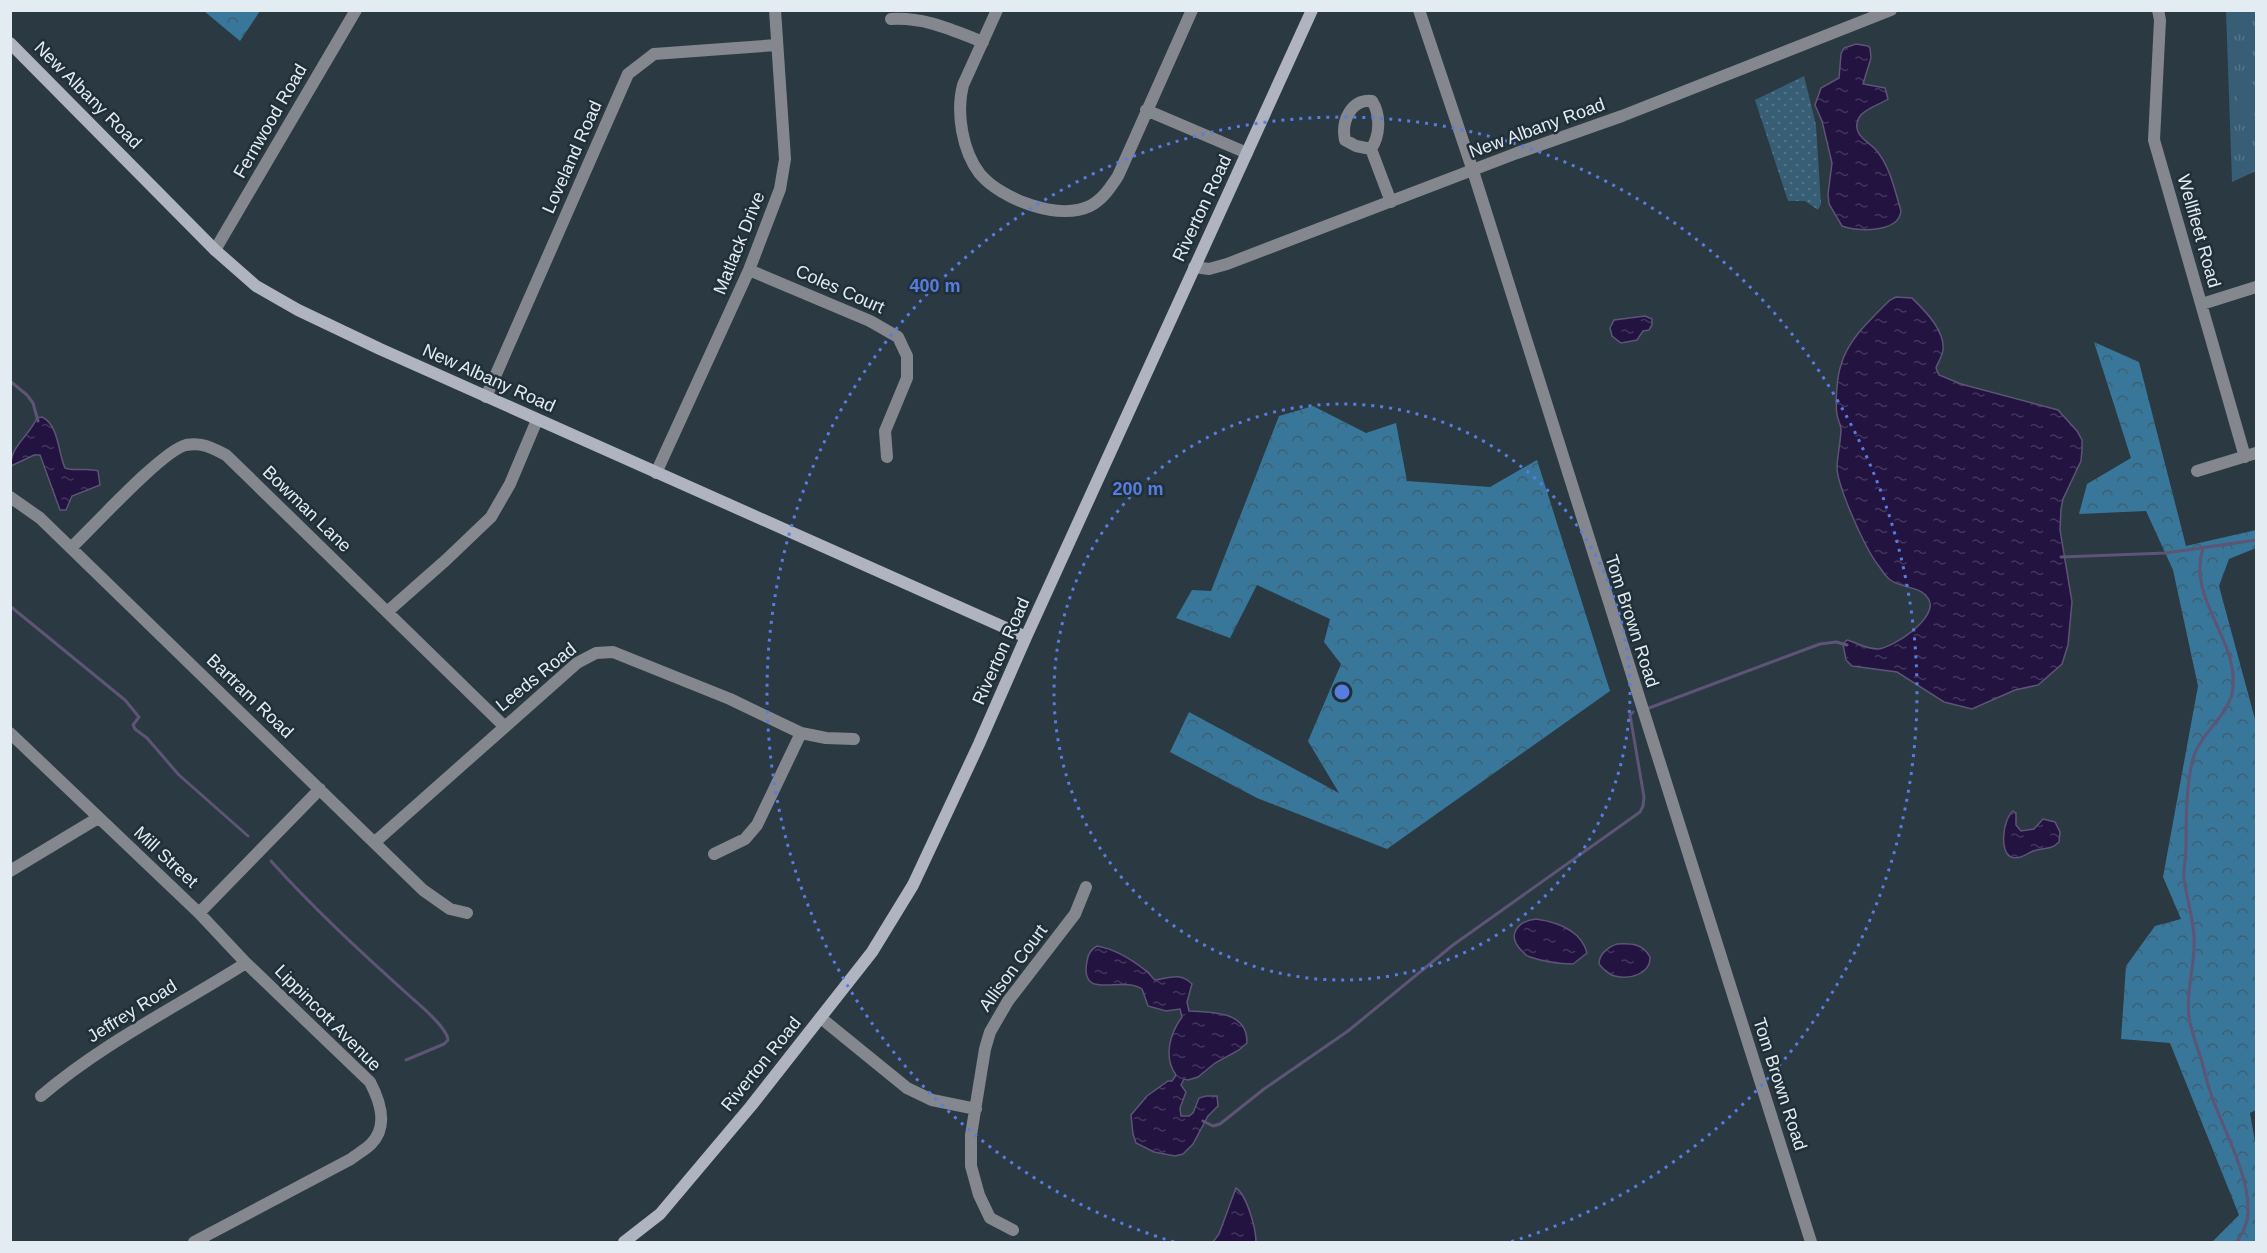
<svg xmlns="http://www.w3.org/2000/svg" width="2267" height="1253" font-family="Arial,sans-serif">
<defs>
<pattern id="grass-dots" width="8" height="8" patternUnits="userSpaceOnUse" patternTransform="scale(1.5)"><rect width="8" height="8" fill="#375e74"/><path d="M2 2h.1M6 6h.1" fill="none" stroke="#547588" stroke-width="1.8" stroke-linecap="round"/></pattern>
<pattern id="forest-crowns" width="20" height="18" patternUnits="userSpaceOnUse" patternTransform="scale(1.5)"><rect width="20" height="18" fill="#387799"/><path d="M2 6a3 3 0 1 1 6 0M12 15a3 3 0 1 1 6 0" fill="none" stroke="#3e5f71"/></pattern>
<pattern id="park-tufts" width="24" height="20" patternUnits="userSpaceOnUse" patternTransform="scale(1.5)"><rect width="24" height="20" fill="#375e74"/><path d="M3 7l-1-3M5 7V3M7 7l1-3M15 17l-1-3M17 17v-4M19 17l1-3" fill="none" stroke="#547588"/></pattern>
<pattern id="water-ripples" width="26" height="14" patternUnits="userSpaceOnUse" patternTransform="scale(1.5)"><rect width="26" height="14" fill="#231341"/><path d="M2 4q2-2 4 0t4 0M15 11q2-2 4 0t4 0" fill="none" stroke="#43365d"/></pattern>
</defs>
<rect width="100%" height="100%" fill="#2a3942"/>
<path fill="url(#grass-dots)" d="M1804 76 1816 125 1821 204 1818 210 1805 201H1788L1755 100Z"/>
<path fill="url(#forest-crowns)" d="M204 11H260L240 41Z
M2094 342 2139 362 2186 546 2256 530V548L2229 559 2219 586 2256 723V1110L2250 1113 2256 1148V1242H2212L2239 1215 2170 1043 2121 1039 2126 966 2155 926 2181 919 2163 877 2198 686 2173 570 2146 511 2079 514 2087 484 2131 458Z
M1313 406 1366 433 1396 423 1407 481 1490 487 1537 460 1610 691 1387 849 1257 798 1170 752 1189 712 1339 793 1308 741 1341 664 1324 642 1330 619 1257 585 1230 638 1176 618 1192 590 1211 591 1279 416Z"/>
<path fill="url(#park-tufts)" d="M2226 11H2256V171L2232 182Z"/>
<path fill="#375e74" d="M2241 82 2256 85 2254 120 2234 117Z"/>
<path fill="url(#water-ripples)" stroke="#5d5476" stroke-width="1.5" d="M1856 44 1868 46 1870 48 1871 58 1863 84 1885 88 1888 99C1879 105 1861 110 1858 120 1852 135 1869 142 1876 150 1890 166 1895 191 1901 211 1899 233 1857 232 1842 226L1829 204 1828 194 1832 163 1822 121 1815 105 1821 88 1839 78 1841 54 1844 48Z
M1896 297 1912 298C1925 311 1945 330 1943 350 1942 357 1938 362 1936 368L1939 375 1961 384 2058 410 2077 431 2082 440V449L2081 461 2063 499 2061 509 2060 530 2072 602 2068 645 2062 664 2038 685 2015 690 1972 709 1944 702 1897 672 1852 666 1846 660 1843 644 1847 640C1857 643 1867 649 1878 649 1893 648 1938 618 1929 600 1921 585 1901 589 1889 579 1885 576 1882 570 1878 565 1865 548 1839 490 1837 469 1837 455 1841 442 1841 428 1840 423 1838 420 1837 415 1835 403 1837 376 1841 365 1848 339 1872 318 1890 300Z
M1645 316 1652 319V325L1649 330 1643 331 1637 340 1621 343 1612 336 1610 328 1614 320Z
M42 417C59 425 58 453 65 468 76 472 88 467 98 471L100 485 72 496 66 510H60L40 455H34L11 466C10 446 30 435 37 418Z
M2013 811 2016 813V825L2021 831 2034 829 2043 819 2055 822 2060 832 2059 842C2050 851 2044 847 2033 851 2026 854 2020 860 2011 857 1999 852 2003 819 2013 811Z
M1536 919C1557 922 1581 930 1587 953L1573 964C1560 964 1542 961 1530 957 1524 955 1526 954 1522 951 1506 936 1517 921 1536 919Z
M1617 944C1632 943 1643 944 1650 957 1651 974 1629 980 1615 976 1608 975 1603 969 1599 964 1599 954 1608 947 1617 944Z
M1097 946C1115 949 1131 959 1145 970 1150 973 1151 977 1155 980 1169 978 1180 972 1192 984L1187 1002 1189 1011C1212 1012 1248 1011 1247 1043L1239 1050 1215 1063 1198 1077 1188 1080 1184 1079 1181 1085 1186 1092 1180 1108 1181 1116H1189L1193 1113 1199 1098 1206 1096H1217L1218 1106 1208 1116 1193 1144 1183 1154 1175 1156 1154 1152 1136 1143 1133 1134 1131 1115 1147 1096 1168 1081H1172L1176 1075C1163 1057 1170 1033 1182 1017L1180 1009 1166 1011 1148 1006 1142 989C1121 975 1079 1002 1087 961 1088 954 1091 949 1097 946Z
M1236 1188C1247 1195 1256 1229 1256 1242H1213L1219 1234Z"/>
<g fill="none" stroke-linecap="round" stroke-linejoin="round">
<path stroke="#5d5476" stroke-width="3" d="M10 381 27 395 33 403 38 421
M2203 548C2187 599 2237 637 2233 687 2231 714 2204 729 2195 753 2186 776 2186 822 2186 847 2186 858 2183 868 2184 879 2187 899 2193 917 2194 937 2196 965 2184 995 2190 1023 2193 1036 2198 1049 2202 1062 2206 1077 2209 1091 2215 1105 2227 1136 2250 1180 2248 1213 2248 1224 2242 1233 2237 1242
M2061 557 2166 553 2256 540
M10 606 125 700 139 717 133 725 135 729 147 738 179 775 248 836
M1649 708 1820 644 1836 642 1847 645
M271 861C315 910 364 955 413 999 422 1007 447 1028 448 1040L444 1044 406 1060
M1203 1121 1213 1126 1220 1124 1264 1089 1348 1031 1453 945 1640 812 1643 806 1644 797 1630 715 1633 712"/>
<path stroke="#84878e" stroke-width="12" d="M997 10 963 85C956 112 962 151 980 174 1001 199 1058 221 1090 206 1103 199 1110 188 1118 176L1192 10
M2158 10 2160 20 2154 140 2245 457
M891 19C925 17 952 30 983 42
M1146 110 1247 153
M1371 149C1380 136 1381 115 1372 101 1351 99 1341 121 1345 140L1356 146 1371 149 1391 202
M215 250 356 10
M749 270 870 321 898 337 907 356V378L885 431 887 457
M2202 304 2256 287
M486 397 628 74 654 54 777 45
M2197 471 2256 453
M656 473 749 270 780 189 785 159 775 10
M10 497 40 518 423 890 450 909 467 913
M71 548C92 528 163 450 186 445 202 442 212 448 226 455L504 726
M387 612 446 560 491 517 510 484 537 420
M10 733 199 913 246 963 370 1082C380 1101 389 1126 371 1144 365 1150 357 1154 351 1159L194 1242
M375 842 577 663 596 653 613 652 730 699 801 733 826 738 854 739
M714 854 745 839 757 825 801 733
M10 871 98 818
M199 913 320 789
M821 1018 907 1088 932 1100 976 1109
M41 1096C103 1043 178 1006 246 963
M1013 1230 990 1218 979 1195 971 1166V1135L985 1049 990 1032 1008 1001 1075 914 1086 887"/>
<path stroke="#84878e" stroke-width="12" d="M1419 10 1473 171 1811 1242
M1194 267 1209 269 1227 264 1517 153 1622 116 1891 10"/>
<path stroke="#afb4c0" stroke-width="12" d="M10 43 215 250 256 286 298 310 380 349 1026 637
M624 1242 660 1214 751 1106 872 952 913 885 979 744 1026 637 1312 10"/>
</g>
<g fill="none" stroke="#587de0" stroke-width="3" stroke-dasharray="3 6">
<circle cx="1342" cy="692" r="288"/>
<path d="M1174 1242A575 575 0 1 1 1510 1242"/>
</g>
<g text-anchor="middle" stroke-width="5" stroke-linejoin="round" paint-order="stroke">
<g font-size="18" fill="#e3ecf2" stroke="#202f38">
<text transform="translate(88 95) rotate(45)" y="6">New Albany Road</text>
<text transform="translate(270 121) rotate(-60)" y="6">Fernwood Road</text>
<text transform="translate(1537 128) rotate(-20)" y="6">New Albany Road</text>
<text transform="translate(572 157) rotate(-66)" y="6">Loveland Road</text>
<text transform="translate(1202 208) rotate(-65)" y="6">Riverton Road</text>
<text transform="translate(2199 231) rotate(74)" y="6">Wellfleet Road</text>
<text transform="translate(739 243) rotate(-68)" y="6">Matlack Drive</text>
<text transform="translate(840 289) rotate(24)" y="6">Coles Court</text>
<text transform="translate(489 378) rotate(24)" y="6">New Albany Road</text>
<text transform="translate(307 509) rotate(44)" y="6">Bowman Lane</text>
<text transform="translate(1632 621) rotate(72)" y="6">Tom Brown Road</text>
<text transform="translate(1001 651) rotate(-66)" y="6">Riverton Road</text>
<text transform="translate(536 677) rotate(-39)" y="6">Leeds Road</text>
<text transform="translate(250 696) rotate(44)" y="6">Bartram Road</text>
<text transform="translate(166 857) rotate(43)" y="6">Mill Street</text>
<text transform="translate(1013 968) rotate(-54)" y="6">Allison Court</text>
<text transform="translate(132 1011) rotate(-32)" y="6">Jeffrey Road</text>
<text transform="translate(328 1018) rotate(45)" y="6">Lippincott Avenue</text>
<text transform="translate(761 1064) rotate(-51)" y="6">Riverton Road</text>
<text transform="translate(1780 1084) rotate(72)" y="6">Tom Brown Road</text>
</g>
</g>
<circle cx="1342" cy="692" r="9" fill="#587de0" stroke="#202f38" stroke-width="3"/>
<g font-size="18" text-anchor="middle" font-weight="bold" fill="#587de0" stroke="#202f38" stroke-width="5" stroke-linejoin="round" paint-order="stroke">
<text x="935" y="292">400 m</text>
<text x="1138" y="495">200 m</text>
</g>
<rect width="2267" height="1253" fill="none" stroke="#e3ecf2" stroke-width="24"/>
</svg>
